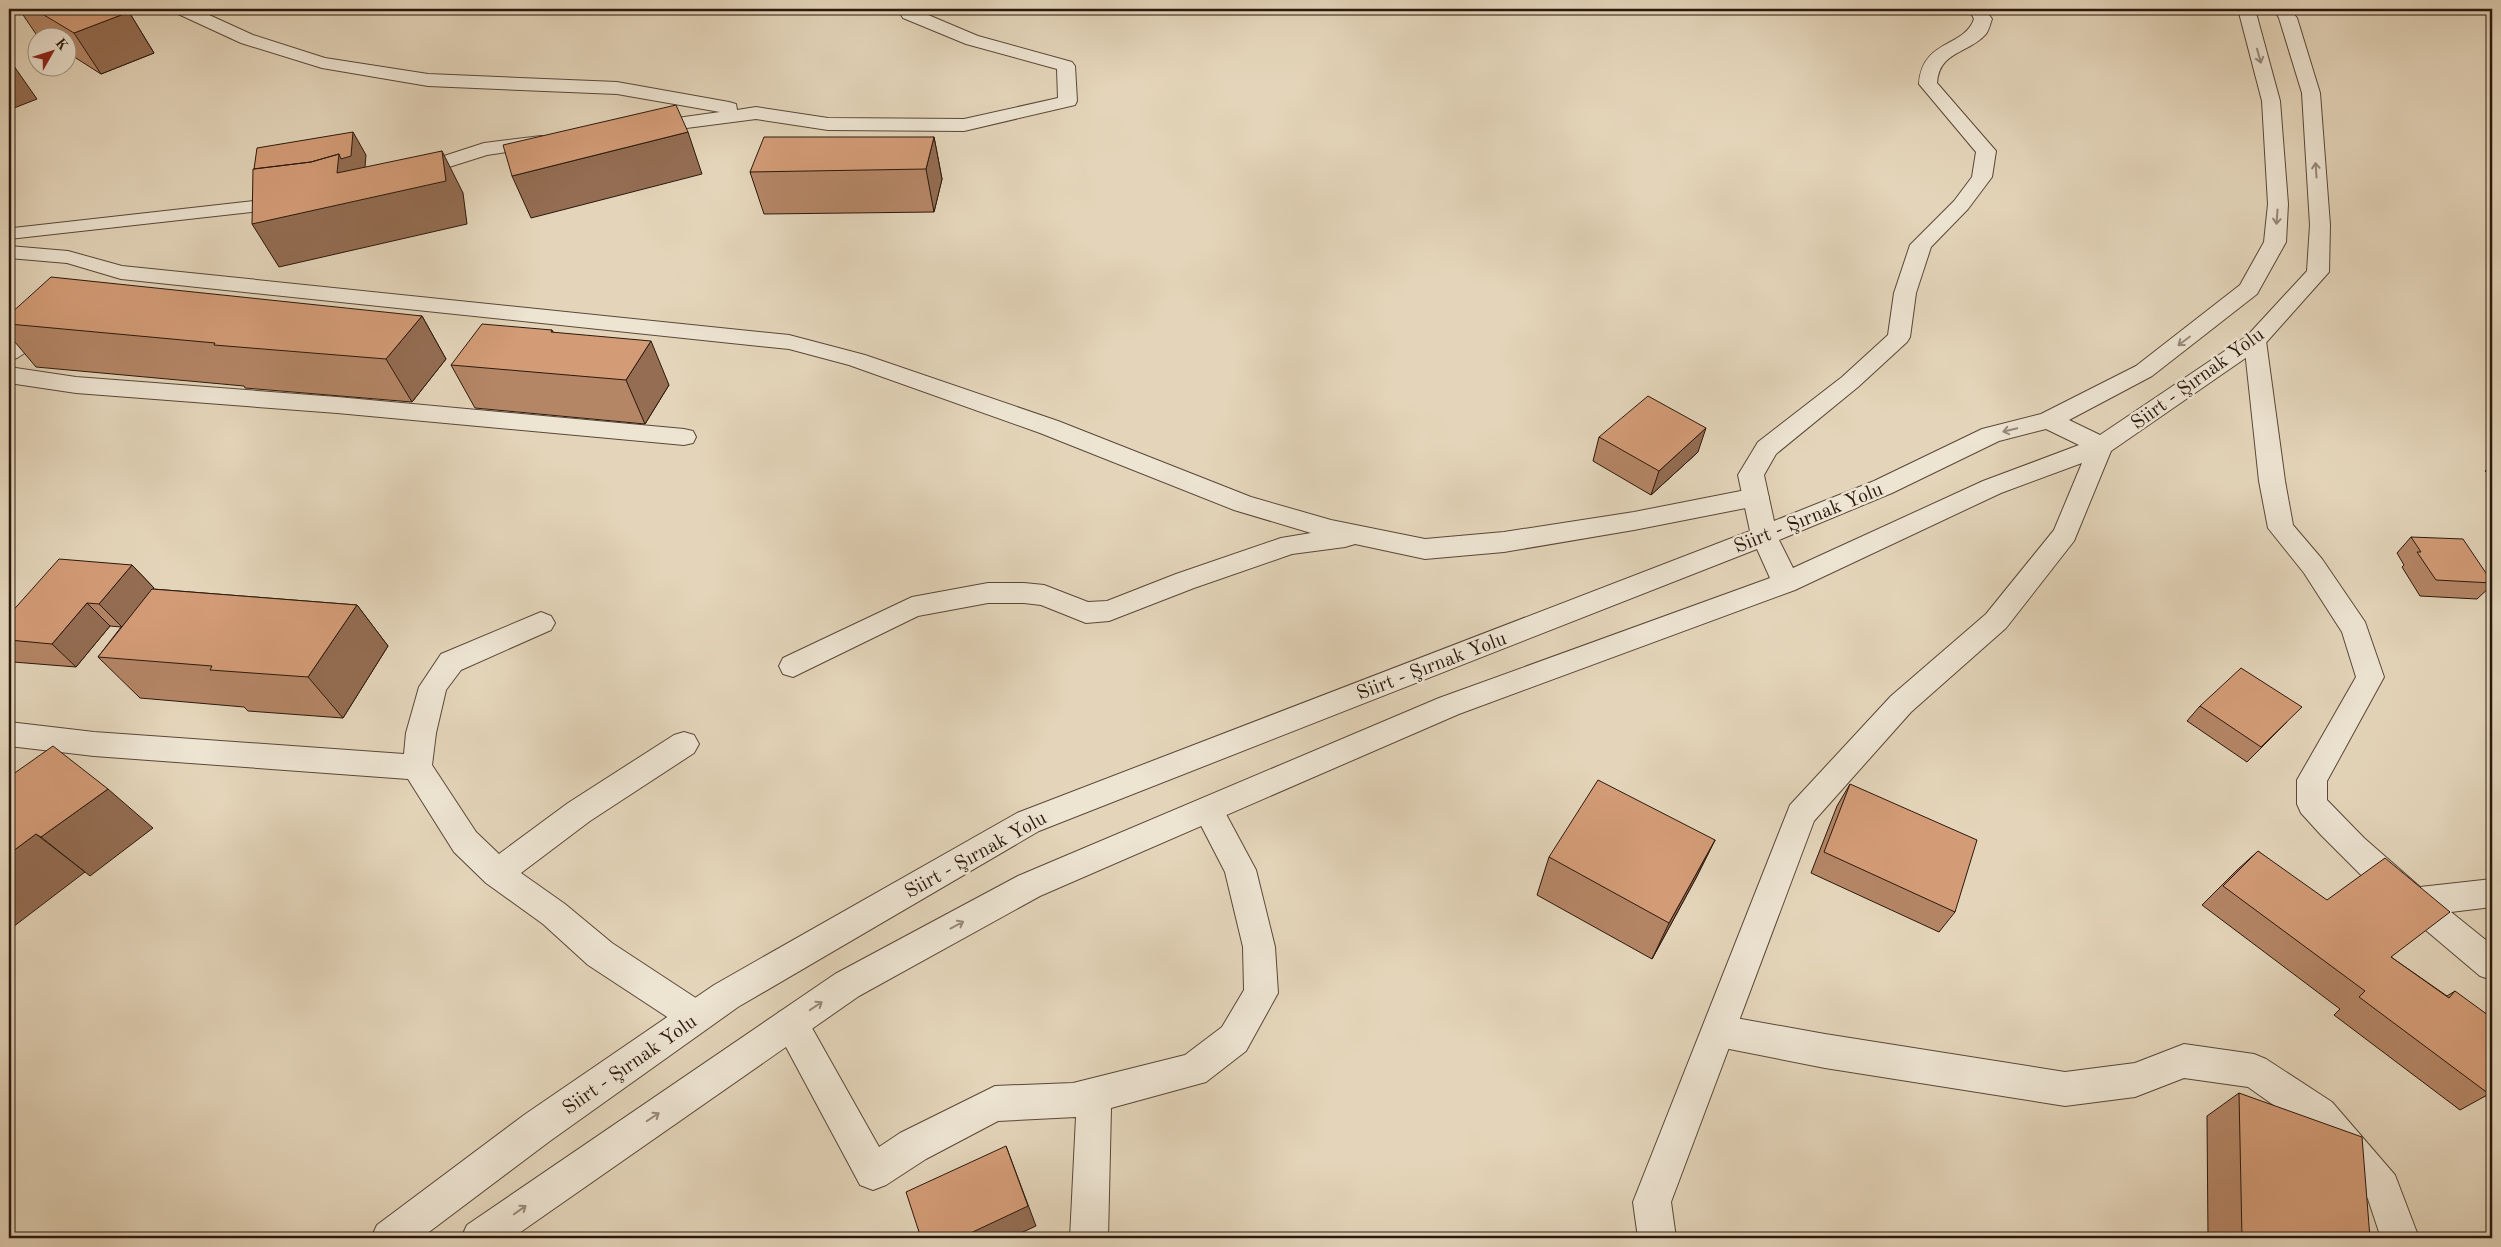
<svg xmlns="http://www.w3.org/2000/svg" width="2501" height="1247" font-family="'Old Standard TT',serif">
<rect width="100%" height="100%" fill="#e4d5ba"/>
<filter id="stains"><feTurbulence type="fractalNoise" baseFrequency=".004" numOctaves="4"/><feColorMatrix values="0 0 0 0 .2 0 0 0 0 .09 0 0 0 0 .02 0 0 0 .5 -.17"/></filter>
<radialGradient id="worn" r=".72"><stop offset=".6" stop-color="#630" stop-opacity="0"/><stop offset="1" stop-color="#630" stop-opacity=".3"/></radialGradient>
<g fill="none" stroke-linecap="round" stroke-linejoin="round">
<defs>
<path id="minor" d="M173 9H196L253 35 325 58 428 74 617 82 729 102 736 104 737 110 756 107 828 118 964 119 1058 98 1057 69 966 44 903 18 897 9H914L978 36 1072 62 1075 66 1077 101 1075 105 964 131 828 130 756 119 648 133 641 131 638 127 641 123 720 112 617 94 428 86 322 68 241 43 176 13Z
M541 136 548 138 551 142 548 146 487 155 411 179 404 177 401 173 404 169 484 143Z
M289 197 296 199 299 203 296 207 9 239V229L13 228Z
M9 246 68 251 122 266 789 335 865 355 1058 421 1251 497 1331 520 1425 539 1504 532 1634 512 1756 488 1765 491 1769 497 1765 503 1756 506 1634 530 1504 552 1425 559 1355 544 1345 547 1292 554 1194 588 1109 621 1086 623 1041 605 1024 603H988L918 616 793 677 783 674 779 666 783 658 912 597 988 583H1024L1044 585 1088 602 1107 601 1176 574 1281 538 1311 533 1234 510 1040 433 849 365 789 349 121 279 67 263 9 258Z
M51 319 59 321 62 326 59 331 17 358 9 360V343L43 321Z
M2255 334 2263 336 2266 341 2285 481 2293 525 2322 559 2365 622 2384 677 2327 781V800L2364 838 2420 887 2492 879V907L2451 912 2492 945V980L2480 976 2364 878 2321 835 2301 813 2297 804V780L2356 677 2342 632 2304 573 2268 528 2259 481 2244 341 2247 336Z
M9 367 76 377 337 397 684 429 693 431 696 437 693 443 684 445 337 413 76 393 9 383Z
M541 612 551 616 555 623 551 630 461 670 446 690 436 733 432 765 476 832 499 854 568 803 674 735 684 732 694 735 699 744 694 753 590 821 521 873 565 904 612 943 708 1006 713 1017 708 1028 696 1033 684 1028 588 965 543 924 486 883 454 852 408 779 94 756 9 746V722L94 732 404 754 406 733 419 687 441 654Z
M1208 797 1219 801 1256 870 1275 947 1278 993 1246 1051 1206 1082 1111 1108 1108 1238H1070L1076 1117 998 1121 926 1159 886 1185 873 1190 860 1185 779 1034 774 1023 779 1012 791 1007 803 1012 879 1147 900 1133 995 1086 1073 1083 1185 1055 1222 1027 1244 990 1243 947 1225 872 1193 810 1197 801Z
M1719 1015 1825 1034 2065 1072 2135 1063 2184 1044 2254 1054 2266 1059 2332 1102 2395 1175 2419 1238H2381L2368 1199 2306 1128 2248 1087 2184 1078 2135 1097 2065 1106 1825 1068 1719 1047 1707 1043 1702 1031 1707 1019Z"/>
<path id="tertiary" d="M1969 9H1985L1992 19C1990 24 1989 30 1986 34 1968 54 1939 51 1937 83L1996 151 1992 177 1968 209 1931 247 1916 293 1910 337 1907 342 1858 387 1776 454 1764 475 1774 521 1874 481 1982 429 2041 414 2136 366 2240 285 2264 242 2268 204 2262 101 2238 9H2255L2280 101 2288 204 2286 242 2257 294 2152 376 2069 420 2100 435 2247 336 2307 271 2310 225 2302 93 2279 18 2274 9H2290L2297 18 2320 93 2330 225 2329 272 2263 346 2111 451 2074 541 2006 628 1911 712 1814 821 1671 1202 1676 1238H1638L1633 1202 1790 805 1891 696 1986 614 2054 530 2082 463 2001 493 1795 590 1459 714 1040 896 859 996 512 1238H461L467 1225 835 974 1018 876 1439 698 1770 578 1757 549 1039 831 738 1007 550 1141 421 1238H371L377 1225 524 1115 714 985 1017 813 1750 531 1738 475 1758 442 1842 377 1888 335 1894 293 1910 245 1954 201 1972 177 1976 152 1919 84C1922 39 1964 48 1974 19ZM2046 429 2079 445 1983 481 1793 568 1779 540 1892 493 1999 441Z"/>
</defs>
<use href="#minor" stroke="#594738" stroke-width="2"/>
<use href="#tertiary" stroke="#594738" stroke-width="2"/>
<use href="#minor" fill="#ede4d2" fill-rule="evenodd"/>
<use href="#tertiary" fill="#ede4d2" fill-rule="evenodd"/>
</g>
<path fill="#b58666" stroke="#2b180d" d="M19 9H123L129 12 154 53 101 74 68 53V38H42L36 34Z
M934 137 942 179 934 212 764 214 750 172Z
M9 315 422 316 446 359 412 402 245 388 244 386 36 367 9 335Z
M552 330 553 332 669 385 645 424 475 408 451 365Z
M1599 437 1698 452 1651 495 1593 461Z
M2492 464V477L2485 471Z
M2411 537 2492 582V585L2477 599 2420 596 2402 567 2404 565 2397 553Z
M132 565 154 588 153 589 357 605 388 646 343 718 248 711 244 707 140 698 98 657 121 627 110 626 76 667 13 662 9 657V615Z
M2200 706 2287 722 2247 762 2187 721Z
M1850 784 1955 912 1939 932 1811 873 1837 806Z
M1715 840 1696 878 1652 959 1537 895 1549 857Z
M2258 851 2391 957 2447 996 2455 991 2489 1094 2460 1110 2334 1015 2340 1009 2202 905 2237 870Z
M2239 1093 2370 1238H2208L2207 1116Z"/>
<path fill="#946d53" stroke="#2b180d" d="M129 12 154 53 101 74 74 33Z
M9 59 37 99 9 110Z
M353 132 366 155 364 179 442 151 463 193 467 224 279 267 252 224 339 154Z
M688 132 702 174 531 218 512 176Z
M934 137 942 179 934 212 926 169Z
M422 316 446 359 412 402 386 359Z
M651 341 669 385 645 424 626 380Z
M1706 428 1698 452 1651 495 1659 471Z
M132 565 154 588 122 627 99 604Z
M87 603 110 626 76 667 52 644Z
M357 605 388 646 343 718 308 677Z
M108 789 153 828 90 876 41 837Z
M36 834 85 872 9 930V854Z
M1715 840 1696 878 1652 959 1669 923Z
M1006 1146 1036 1226 1010 1238H960Z"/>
<path fill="#d39c77" stroke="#2b180d" d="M34 9H123L129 12 74 33Z
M676 105 688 132 512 176 503 145Z
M353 132 351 156 341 159 339 154 311 162 254 169 257 148Z
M764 137H934L926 169 750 172Z
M442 151 446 181 252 224 253 169 311 162 339 154 337 173Z
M51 277 422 316 386 359 214 345 215 343 9 324V315Z
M482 324 552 330 551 332 651 341 626 380 451 365Z
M1648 396 1706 428 1659 471 1599 437Z
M2411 537 2463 539 2492 582V583L2436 580 2417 552H2421Z
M59 559 132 565 99 604 87 603 52 644 9 640V615Z
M152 589 357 605 308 677 210 670 212 666 98 657Z
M2241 668 2302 707 2261 747 2200 706Z
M53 746 108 789 41 837 36 834 9 854V777Z
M1598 780 1715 840 1669 923 1549 857Z
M1850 784 1977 840 1955 912 1824 852Z
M2258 851 2327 900 2385 858 2450 912 2391 957 2449 998 2455 991 2492 1018V1090L2489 1094 2359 997 2365 991 2223 886Z
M2239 1093 2362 1137 2370 1238H2242Z
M1006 1146 1028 1206 960 1238H921L906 1192Z"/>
<defs><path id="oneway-shaft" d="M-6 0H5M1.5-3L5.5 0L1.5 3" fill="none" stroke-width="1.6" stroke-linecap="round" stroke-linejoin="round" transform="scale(1.25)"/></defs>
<g stroke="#968879">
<use href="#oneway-shaft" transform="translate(2259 56) rotate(75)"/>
<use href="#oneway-shaft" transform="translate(2316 170) rotate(-94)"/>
<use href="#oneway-shaft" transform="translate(2277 217) rotate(94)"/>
<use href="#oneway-shaft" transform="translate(2184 341) rotate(143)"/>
<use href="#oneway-shaft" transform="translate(2010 430) rotate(166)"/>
<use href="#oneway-shaft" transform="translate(957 925) rotate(-28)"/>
<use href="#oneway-shaft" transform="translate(816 1006) rotate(-34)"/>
<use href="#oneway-shaft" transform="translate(653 1117) rotate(-34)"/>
<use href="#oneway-shaft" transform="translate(520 1210) rotate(-35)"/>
</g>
<g text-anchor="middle" stroke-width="5" stroke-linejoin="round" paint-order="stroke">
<g font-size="20" fill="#2b180d" stroke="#ede4d2">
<text transform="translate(2197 378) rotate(-36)" y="7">Siirt - Şırnak Yolu</text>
<text transform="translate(1808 517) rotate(-22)" y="7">Siirt - Şırnak Yolu</text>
<text transform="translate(1431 665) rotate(-21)" y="7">Siirt - Şırnak Yolu</text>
<text transform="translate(975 854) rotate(-29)" y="7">Siirt - Şırnak Yolu</text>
<text transform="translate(629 1064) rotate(-35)" y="7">Siirt - Şırnak Yolu</text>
</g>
</g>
<rect width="2501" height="1247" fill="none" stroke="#e4d5ba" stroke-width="30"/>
<rect x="10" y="10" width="2481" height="1227" fill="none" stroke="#2b180d" stroke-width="2.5"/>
<rect x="15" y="15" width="2471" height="1217" fill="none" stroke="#2b180d"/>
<g transform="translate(52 52) rotate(51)"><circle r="24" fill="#ede4d2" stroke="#9f9283"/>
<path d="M0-4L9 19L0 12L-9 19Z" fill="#8f2418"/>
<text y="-8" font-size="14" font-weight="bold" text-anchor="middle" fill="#2b180d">K</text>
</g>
<rect width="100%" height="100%" filter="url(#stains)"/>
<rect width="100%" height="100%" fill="url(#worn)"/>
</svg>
